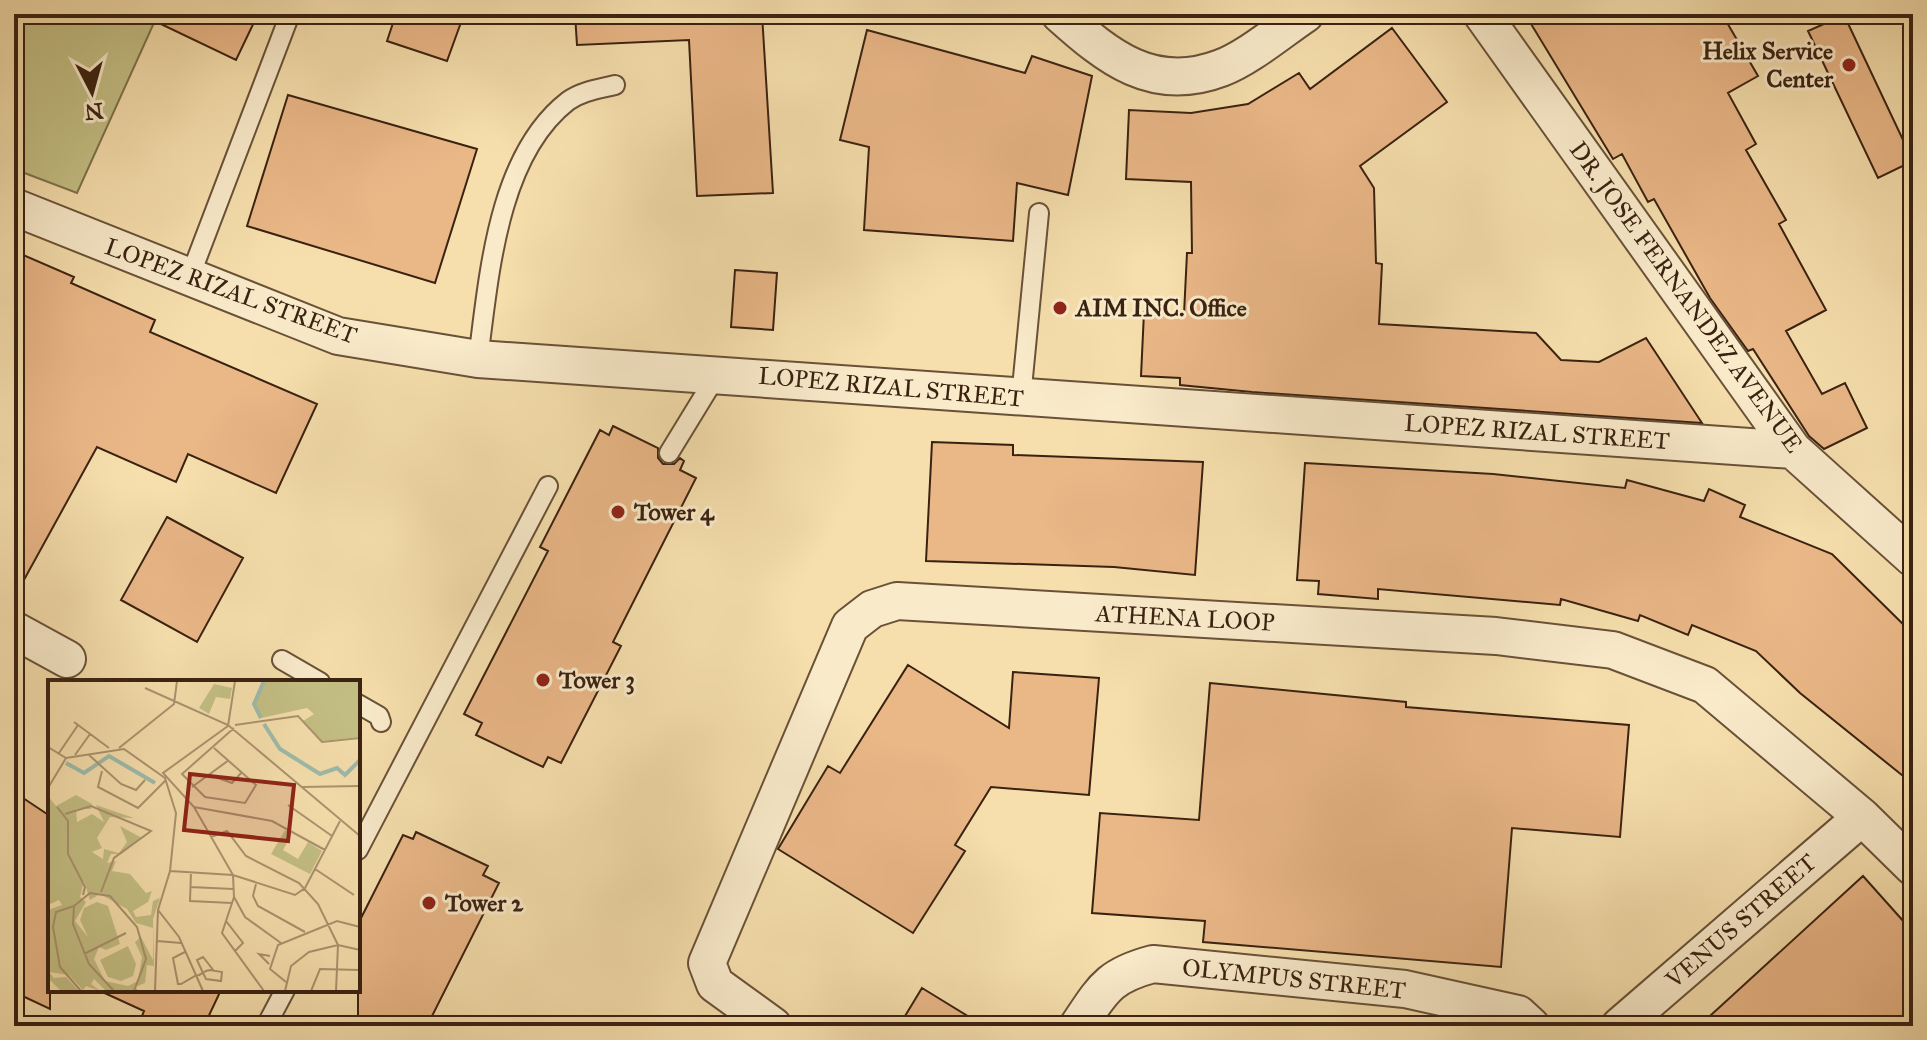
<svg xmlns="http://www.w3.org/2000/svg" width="1927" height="1040" font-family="'IM FELL Great Primer',serif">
<rect width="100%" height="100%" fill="#f6dfad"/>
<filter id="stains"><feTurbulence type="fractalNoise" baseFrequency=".0025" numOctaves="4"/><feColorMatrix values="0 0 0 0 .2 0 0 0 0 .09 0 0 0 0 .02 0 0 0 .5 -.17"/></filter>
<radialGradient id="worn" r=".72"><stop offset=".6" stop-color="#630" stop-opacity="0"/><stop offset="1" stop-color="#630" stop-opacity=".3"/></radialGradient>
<path fill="#c4c085" stroke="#7f714b" stroke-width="2" d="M14 14H158L77 193 14 169Z"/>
<path fill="#eab787" stroke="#3a2211" stroke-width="2" d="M140 14H258L236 60Z
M396 14H464L447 61 387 41Z
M575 14H762L773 193 697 196 689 40 577 45Z
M1525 14H1722L1758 76 1728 93 1756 144 1746 150 1786 220 1779 224 1826 310 1786 331 1822 394 1845 383 1867 428 1824 449 1809 436 1753 349 1748 351 1710 298 1654 199 1648 202 1622 154 1613 159Z
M1844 15 1913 161 1878 178 1808 31Z
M1392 28 1447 102 1360 166 1374 188 1376 263 1382 264 1379 324 1536 333 1561 360 1599 362 1646 338 1702 423 1252 392 1180 385V378L1141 376 1144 312 1184 314 1187 253H1192L1191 182 1126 179 1129 110 1191 113 1248 104 1299 73 1310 89Z
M867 30 1025 73 1032 56 1092 76 1068 195 1017 183 1013 241 864 230 869 147 840 140Z
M288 95 477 149 435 283 247 226Z
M14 251 74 277 71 283 155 320 150 332 317 404 276 493 188 454 176 482 97 447 14 598Z
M735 270 777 273 773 330 731 327Z
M613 426 658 448V458L663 464H674L680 458 684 461 680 470 696 478 613 642 621 646 561 763 548 757 543 767 476 735 482 723 464 714 548 551 540 547 600 430 609 435Z
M932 442 1013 445V455L1203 462 1195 575 1114 567 926 561Z
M1305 463 1493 474 1625 488 1627 480 1704 501 1709 489 1745 505 1740 517 1832 554 1913 634V784L1800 693 1756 651 1692 625 1688 635 1640 615 1638 621 1561 599 1560 605 1378 589V599L1318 594 1319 581 1297 580Z
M167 517 243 558 197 642 121 600Z
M908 665 1009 728 1013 672 1099 678 1089 795 991 787 955 845 965 851 913 933 778 849 828 766 840 773Z
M1210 683 1406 702V707L1629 725 1620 837 1512 828 1501 967 1203 942 1205 921 1092 913 1100 813 1199 820Z
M14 792 50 816V1009L14 992Z
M416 832 488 866 483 875 499 883 427 1026H358V924L403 835 413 839Z
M1863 876 1913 932V1026H1699Z
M922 988 984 1026H899Z
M98 990H221L204 1026H138L144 1011Z"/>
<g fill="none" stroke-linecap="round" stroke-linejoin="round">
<defs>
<path id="lane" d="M189 279 290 14
M478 359C489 277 497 156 568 101 582 91 599 89 615 85
M1021 398 1039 213
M669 453 718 373
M282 660 320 682
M358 704 379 716 381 722
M358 850 548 486
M266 1026 285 990"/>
<path id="street" d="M1060 14C1108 57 1153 94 1221 68 1248 58 1281 30 1305 14
M1482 14 1793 450 1913 558
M14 207 338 336 478 359 1793 450
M14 630 67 659
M773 1026 715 984 707 963 850 626 872 609 897 601 1496 636 1613 650 1705 685 1862 817 1913 867
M1078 1026C1103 989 1108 976 1153 964L1405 989 1518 1014 1531 1026
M1620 1026 1862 817"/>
</defs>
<use href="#lane" stroke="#695138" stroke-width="22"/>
<use href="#street" stroke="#695138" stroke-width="40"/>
<use href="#lane" stroke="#f9eaca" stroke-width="18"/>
<use href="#street" stroke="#f9eaca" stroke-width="36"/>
</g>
<g fill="#8f2418" stroke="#f9eaca" stroke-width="3">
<circle cx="1849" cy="65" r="8"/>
<circle cx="1060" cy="308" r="8"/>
<circle cx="618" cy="512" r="8"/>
<circle cx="543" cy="680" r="8"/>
<circle cx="429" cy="903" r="8"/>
</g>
<g text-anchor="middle" stroke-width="6" stroke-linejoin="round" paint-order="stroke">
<g font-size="24" font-weight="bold" fill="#3a2211" stroke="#f9eaca" text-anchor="start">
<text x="1833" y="59" text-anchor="end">Helix Service<tspan x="1833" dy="28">Center</tspan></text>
<text x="1076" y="316">AIM INC. Office</text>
<text x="634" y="520">Tower 4</text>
<text x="559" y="688">Tower 3</text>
<text x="445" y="911">Tower 2</text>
</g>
<g font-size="24" fill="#3a2211" stroke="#f9eaca">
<text transform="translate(231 291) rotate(20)" y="8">LOPEZ RIZAL STREET</text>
<text transform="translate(1686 297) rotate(54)" y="8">DR. JOSE FERNANDEZ AVENUE</text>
<text transform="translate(891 387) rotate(5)" y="8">LOPEZ RIZAL STREET</text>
<text transform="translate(1537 432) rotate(4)" y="8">LOPEZ RIZAL STREET</text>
<text transform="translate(1185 618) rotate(3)" y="8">ATHENA LOOP</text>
<text transform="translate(1741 921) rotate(-41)" y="8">VENUS STREET</text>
<text transform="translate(1294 979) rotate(6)" y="8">OLYMPUS STREET</text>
</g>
</g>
<g transform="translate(48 680)">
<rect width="312" height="312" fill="#f6dfad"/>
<path d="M216 1H312V57L274 61 255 41 266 34 259 28 213 38 206 24ZM166 4 184 8 182 19 168 17 161 34 151 28ZM28 115 44 124 43 129H28L29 142 44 134 56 142 48 125 86 138 62 137 49 158 54 168 44 172 55 179 56 169 71 173 79 162 72 146 94 158 73 174H63L59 183 68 181 64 191 82 194 98 213 104 211 100 222 85 231 88 237 103 235 105 221 112 218 105 239 106 286 99 285 97 303 87 307 91 311H58L46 299 43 304 52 311 38 306 35 310 21 295 1 292 6 298 18 297 31 311H13L0 298V230L14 225 11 220 0 225V116L8 126ZM36 201 42 220 52 214 79 229 88 243 105 248V280L93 257 87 262 94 277 90 301 80 306 57 301 46 279 51 267 58 270 72 264 60 226 49 222 36 228 32 240 40 257 27 241 38 222 32 217ZM237 150 244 154 235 170 250 179 260 162 274 171 262 194 223 174ZM80 266 88 284 85 296 73 301 60 297 52 280Z" fill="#c4c085" fill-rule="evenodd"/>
<path fill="none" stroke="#9dbcac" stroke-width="4" d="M213 38 206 24 216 1M216 44 232 69 272 94 289 88 297 95 312 80M18 83 36 93 61 76 107 103"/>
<path fill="none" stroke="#ab936f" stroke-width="2" d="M187 1 180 46 115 93 146 127 185 195 186 217 197 237 233 263M97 8 180 45 312 156M26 42 61 68M187 45 250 36 274 62 312 58M0 67 18 78 76 69 117 98 128 133 122 191 110 230 107 311M71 68 126 24 129 1M166 68 208 105 197 123 157 117 134 94 186 48M11 73 30 45M27 75 42 54M41 75 73 104 88 110 97 100M54 91 50 107 90 128 118 100M162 95 184 103 194 92M144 107 181 80M253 107 312 106M0 108 18 78M240 125 284 156M9 127 20 141V174L37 207 35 215M146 127 224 141 277 170M17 134 43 126 103 151 66 178 53 212M163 157 179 151 198 176 251 203 270 224 290 265 288 311M267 189 306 215M122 191 185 195 247 215 257 208 292 141M143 192 142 221 184 223M208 204 205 216 210 226 257 252M142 207 185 209M186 217 174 253 216 311M26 226 8 232 5 247 12 287 33 311M110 230 131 257 155 311M178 241 195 263 187 271M109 261 133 263M137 272 125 278 130 304H133L147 296 151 295 155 293 158 291 162 290 174 292 173 301 158 299 155 293 149 280 155 277 166 291M36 274 78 253M221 284 211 274 222 276M238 302 222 289 230 265 289 241 312 247M66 311 41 284 25 244 26 226 42 213 62 216 89 247 98 279 86 311M237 311 243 286 261 272 290 265 312 270M263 311 272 289 312 290"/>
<path fill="#8f2418" fill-opacity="0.15" stroke="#8f2418" stroke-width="4" d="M142 94 246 105 240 161 136 150Z"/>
<rect width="312" height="312" fill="none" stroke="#3a2211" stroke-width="4"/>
</g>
<rect width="1927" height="1040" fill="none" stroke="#f6dfad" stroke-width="48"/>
<rect x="16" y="16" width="1895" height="1008" fill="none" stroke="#3a2211" stroke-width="4"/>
<rect x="24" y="24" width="1879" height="992" fill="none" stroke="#3a2211" stroke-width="2"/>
<g transform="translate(92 92) rotate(174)" stroke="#f9eaca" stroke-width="6" paint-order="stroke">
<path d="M0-6L14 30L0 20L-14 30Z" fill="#3a2211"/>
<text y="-12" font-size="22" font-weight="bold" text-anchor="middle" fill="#3a2211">N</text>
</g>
<rect width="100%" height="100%" filter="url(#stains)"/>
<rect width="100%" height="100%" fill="url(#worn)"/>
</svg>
